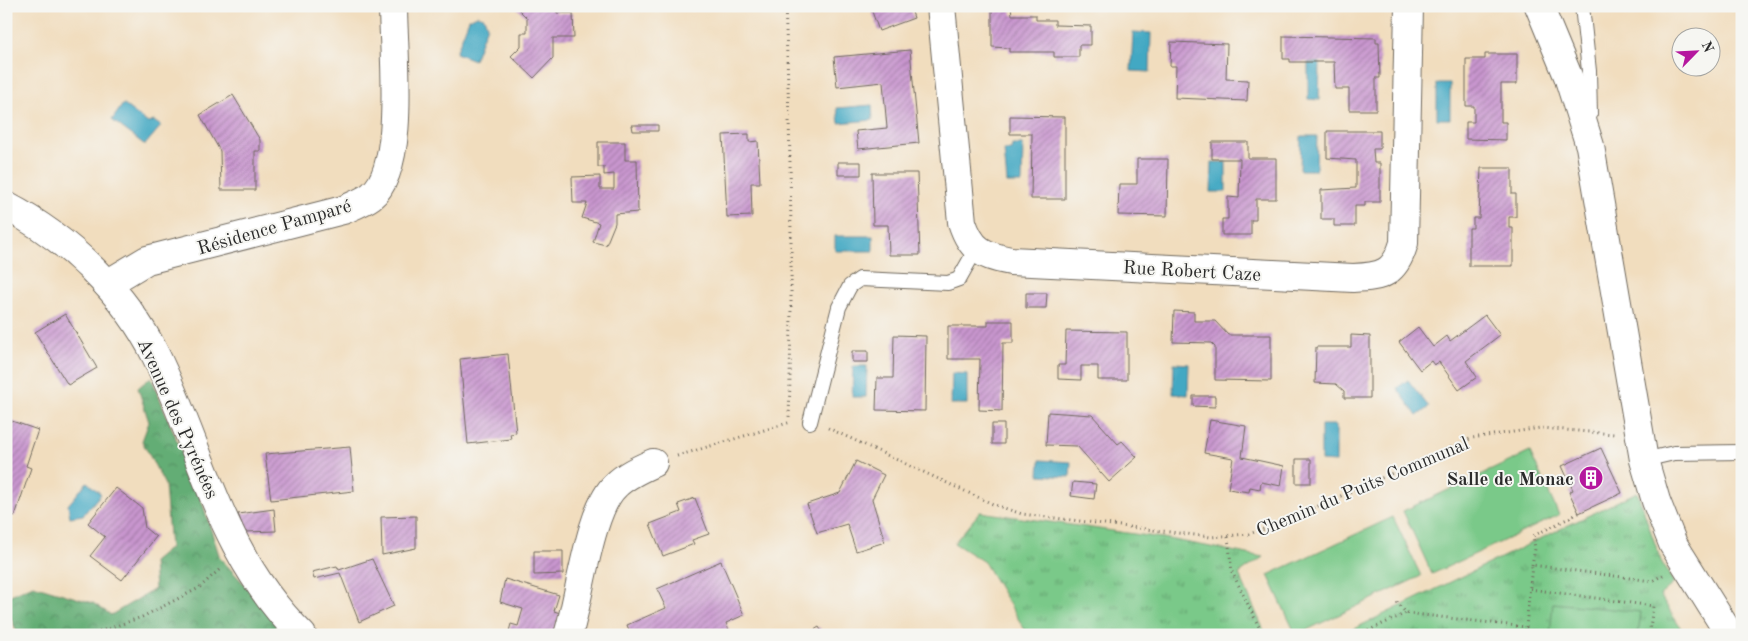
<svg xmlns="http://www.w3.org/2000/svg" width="1748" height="641" font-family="'Old Standard TT',serif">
<defs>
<pattern id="grass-tufts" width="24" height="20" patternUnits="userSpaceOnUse" patternTransform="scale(1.25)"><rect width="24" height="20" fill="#7ac989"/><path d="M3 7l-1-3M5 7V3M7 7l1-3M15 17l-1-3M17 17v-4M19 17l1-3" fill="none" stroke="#64a370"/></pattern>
<pattern id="forest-crowns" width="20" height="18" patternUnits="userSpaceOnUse" patternTransform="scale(1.25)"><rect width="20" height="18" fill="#63ad75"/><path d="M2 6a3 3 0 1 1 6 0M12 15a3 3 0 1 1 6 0" fill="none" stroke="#528d60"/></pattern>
<pattern id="building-hatch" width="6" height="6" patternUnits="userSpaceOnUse" patternTransform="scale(1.25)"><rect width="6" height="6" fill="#c996cf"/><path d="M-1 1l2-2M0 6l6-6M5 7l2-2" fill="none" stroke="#a37ba8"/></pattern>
</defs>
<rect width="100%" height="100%" fill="#f6f6f2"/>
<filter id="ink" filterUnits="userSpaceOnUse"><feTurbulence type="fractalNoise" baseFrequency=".02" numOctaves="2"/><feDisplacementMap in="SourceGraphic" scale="10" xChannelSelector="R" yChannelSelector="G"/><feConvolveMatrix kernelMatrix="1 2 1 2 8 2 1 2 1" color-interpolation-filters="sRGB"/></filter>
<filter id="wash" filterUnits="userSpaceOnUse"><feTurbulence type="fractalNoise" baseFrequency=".0096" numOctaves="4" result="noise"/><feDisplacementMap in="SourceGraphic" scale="20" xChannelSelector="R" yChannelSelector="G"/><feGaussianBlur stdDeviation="1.12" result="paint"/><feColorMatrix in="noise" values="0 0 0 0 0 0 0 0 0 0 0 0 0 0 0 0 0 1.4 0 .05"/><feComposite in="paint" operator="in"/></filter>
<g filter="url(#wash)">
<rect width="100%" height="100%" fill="#f1ddbe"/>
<path fill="url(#grass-tufts)" stroke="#527a5a" d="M1637 492 1661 561 1674 583 1660 595 1685 635H1341Z
M980 512 1169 539 1263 557 1239 574 1266 635H1028L984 562 954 543Z"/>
<path fill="url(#forest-crowns)" stroke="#476c50" d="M151 377 202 502 220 558 292 635H18L6 606V597L33 585 93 603 111 615 155 589 153 562 170 548 165 485 142 441 149 422 138 388Z"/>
<path fill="#7ac989" stroke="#527a5a" d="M1530 452 1559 515 1432 574 1403 511Z
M1393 517 1421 576 1296 635 1268 575Z
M1553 603 1641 612 1638 635H1550Z"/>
<path fill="#43a8c3" stroke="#376a77" d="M477 15 484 17 487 26 474 60 456 53 469 19Z
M1133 32 1151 33 1150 72 1131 71Z
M1308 63H1320L1319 100 1308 99Z
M1437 84H1450V119H1437Z
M123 104 148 123 154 121 161 126 145 145 112 120Z
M872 105 873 120 839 123 837 108Z
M1301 136H1317L1316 170H1300Z
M1012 145H1023L1022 183H1007L1004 150H1011Z
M1212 162H1226V192H1211Z
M835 236H873V251H835Z
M1174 363 1189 364 1188 395 1173 394Z
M853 366H867L866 397H852Z
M952 373 967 374V404H951Z
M1408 380 1429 407 1417 416 1397 388Z
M1321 425H1336V462L1321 461Z
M1040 460 1071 462 1070 477 1039 475Z
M87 482 101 494 83 515 70 517 68 505Z"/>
<g id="blocks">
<path fill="url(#building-hatch)" d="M515 6H557V13H573L574 38H553V58L534 78 511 56 521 46V33H527V18Z
M870 6H910L914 18 879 31Z
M992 6H1011L1012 15H1036V20H1055V25L1091 26V45H1079V57H1054V52H1009V48L992 47Z
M1283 36 1376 38V43H1379L1380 78H1376V110H1349V89H1335L1334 62H1290V59H1283Z
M1171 42 1227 44 1226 79 1248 80 1247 101 1175 98 1176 66H1170Z
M910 50 919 143 858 149 856 131 887 128 883 82 837 87 834 57Z
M1485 54H1517V84H1501V122H1506V140L1466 139V122H1474V106H1466V59H1485Z
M233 95 260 140V151H255V190H221L220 151 200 115Z
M1010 116 1065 117V199H1031L1032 134H1010Z
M632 125H658V131H633Z
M1327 131H1380V149H1373L1374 163H1380V202H1365V206H1355V226H1334V219H1321V190L1356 188V160L1327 158Z
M749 134V142L758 141 760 183H751L752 216 727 217 723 135Z
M598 142H625V160H637L638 212 615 214V223L606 245 593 242 599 223 582 218 587 203H573L572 177 600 176V189H614V174L604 175V167H598Z
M1212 142H1248V158H1276V199H1256V220H1251V235H1222V219H1228V197L1239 198 1240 159H1212Z
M1137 159H1168L1167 216 1118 215 1119 184H1137Z
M838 162H861V175H838Z
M1481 168H1512V194H1516V217H1509V228H1513V266H1469V228H1473V218H1479Z
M872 173H917L920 255H889L888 225H873Z
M1026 293H1047L1046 308H1026Z
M1174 311 1194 312V321H1215L1228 335H1271V381L1215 380V347L1211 343 1173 342Z
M65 314 97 368 68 385 35 332Z
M1485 315 1500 335 1466 361 1477 377 1459 390 1439 362 1434 365 1431 361 1420 370 1399 342 1418 327 1433 347 1447 336 1450 341Z
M988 321H1013V343H1003L1002 411 979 410 980 359H948V326H988Z
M1066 331 1127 332V380H1098V366H1081V380L1058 379V365H1065Z
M894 335 926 336 925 411 876 410 877 378H893Z
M1351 335 1370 336V398H1344V391L1336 384 1315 383 1316 347H1351Z
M852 351H868V362H852Z
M508 354 516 433 510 434 511 439 468 444 460 359Z
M1193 396H1215V407L1193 406Z
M1048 412 1092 415 1118 444 1122 441 1137 457 1109 482 1077 446 1046 445Z
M6 419 38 430 26 466 31 468 15 516 6 513Z
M1210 420 1246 426 1242 457 1284 466 1281 486 1261 482 1260 489 1250 487 1249 492 1228 489 1233 458 1204 453Z
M992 424H1004V444H992Z
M350 447 354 491 271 500 265 454Z
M1601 448 1622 493 1579 513 1569 492 1573 490 1562 466Z
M1296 459H1311V483H1296Z
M856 461 884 475 872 499 885 542 856 551 847 524 817 533 807 504 840 493Z
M1073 482 1096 484 1094 499 1071 496Z
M116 488 142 508 145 528 156 537 122 580 90 556 105 537 88 523Z
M695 498 709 534 692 540 694 544 663 556 650 524 681 512 678 504Z
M274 509 276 531 245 532 238 514Z
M416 516V548L382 555 381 517Z
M534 551H563V574L534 575Z
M372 559 394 606 359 622 340 573 314 579 312 572 337 566 339 570Z
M721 561 744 615 726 623 731 635H631L627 625 666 608 657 589Z
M505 579 559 595 554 611 560 613 553 635H508L511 624 518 626 523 609 500 602Z
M819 627 824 635H806Z"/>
</g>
</g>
<g filter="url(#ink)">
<use href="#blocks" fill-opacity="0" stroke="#70695e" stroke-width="1"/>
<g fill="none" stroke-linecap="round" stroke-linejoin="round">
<defs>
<path id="lane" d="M1582 6 1589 71 1590 115
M810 422 839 307 850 286 860 279 948 283 959 279 976 249
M1644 460 1674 453 1742 452"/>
<path id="street" d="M941 6 962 222C971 250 983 256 1011 261L1353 278C1383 277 1395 273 1404 243L1409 6
M1539 6 1568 76 1590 146 1644 460 1656 501 1673 544 1730 635
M107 284 147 260 343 210C352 206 363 202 371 196 407 168 393 50 393 6
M568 635C580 598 589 509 616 485 626 475 640 469 653 463"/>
<path id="secondary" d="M6 206C69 239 125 293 156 356 204 454 220 555 302 635"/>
</defs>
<use href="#lane" stroke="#70695e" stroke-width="16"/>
<use href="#street" stroke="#70695e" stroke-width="30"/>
<use href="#secondary" stroke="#70695e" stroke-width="30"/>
<path stroke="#70695e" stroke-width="3" stroke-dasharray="1 4" stroke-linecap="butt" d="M785 6C791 144 793 280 789 418
M828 428 995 505 1022 514 1211 537 1249 534 1273 526 1472 438 1541 428 1614 434
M677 456 791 422
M1228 537 1232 572 1263 635
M1532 565 1535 549 1533 536 1579 513
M1530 589 1653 606 1649 635
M1397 602 1406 613 1526 627 1532 565 1652 581 1663 575
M90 635 142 617 199 588 220 569
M1359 635 1406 613
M1524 635 1526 627"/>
<use href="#lane" stroke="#fff" stroke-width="14"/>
<use href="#street" stroke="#fff" stroke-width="28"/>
<use href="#secondary" stroke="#fff" stroke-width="28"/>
</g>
</g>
<defs>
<symbol id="building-disc" viewBox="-11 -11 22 22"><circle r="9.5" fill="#b5179e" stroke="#f6f6f2"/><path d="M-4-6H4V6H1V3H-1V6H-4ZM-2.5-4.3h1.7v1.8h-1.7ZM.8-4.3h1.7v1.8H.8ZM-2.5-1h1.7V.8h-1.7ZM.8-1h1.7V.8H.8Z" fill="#fff"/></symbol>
</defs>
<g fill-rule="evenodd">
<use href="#building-disc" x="1577" y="464" width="28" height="28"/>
</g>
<g text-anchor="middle" stroke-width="4" stroke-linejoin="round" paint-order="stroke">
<g font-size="19" fill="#2b2b2b" stroke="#f6f6f2">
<text transform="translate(274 226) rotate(-16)" y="7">Résidence Pamparé</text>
<text transform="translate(1192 270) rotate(3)" y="7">Rue Robert Caze</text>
<text transform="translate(179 418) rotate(66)" y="7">Avenue des Pyrénées</text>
<text transform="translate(1362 486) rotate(-23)" y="7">Chemin du Puits Communal</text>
</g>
<g font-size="19" font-weight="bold" fill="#2b2b2b" stroke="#f6f6f2" text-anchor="end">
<text x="1574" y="485">Salle de Monac</text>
</g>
</g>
<rect width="1748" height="641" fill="none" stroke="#f6f6f2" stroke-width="25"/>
<g transform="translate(1696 52) rotate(66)"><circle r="24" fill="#f6f6f2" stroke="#a5a5a2"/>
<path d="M0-4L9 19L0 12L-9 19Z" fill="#b5179e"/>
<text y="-8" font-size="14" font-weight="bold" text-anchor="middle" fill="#2b2b2b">N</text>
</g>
</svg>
